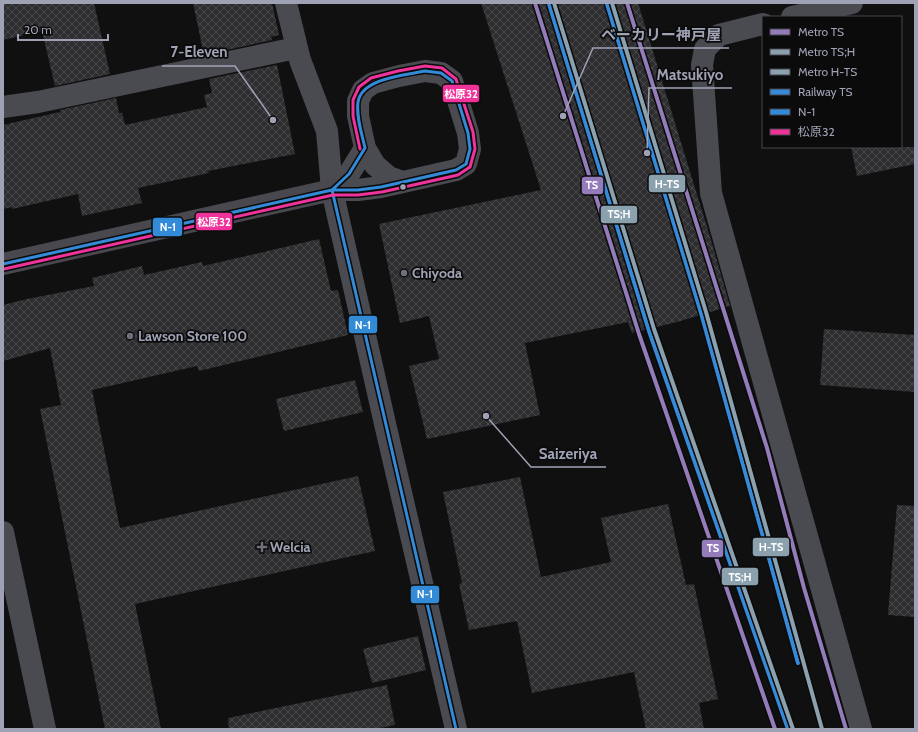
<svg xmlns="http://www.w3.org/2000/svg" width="918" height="732" font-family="Cabin,'Noto Sans JP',sans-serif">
<defs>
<pattern id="building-cross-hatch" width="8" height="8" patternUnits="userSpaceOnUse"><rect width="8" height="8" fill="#2e2e31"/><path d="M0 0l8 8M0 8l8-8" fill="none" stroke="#49494c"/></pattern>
</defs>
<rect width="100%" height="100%" fill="#101011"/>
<path fill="url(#building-cross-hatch)" d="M3 3H94L110 74 55 86 42 31 3 40Z
M193 3H272L279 35 271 37 272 40 204 55Z
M481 3H638L711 240 730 306 677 322 632 333 628 322 525 343 540 415 427 439 409 366 439 359 429 316 400 323 379 224 541 190Z
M277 65 295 154 208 171 209 173 138 188 142 203 82 216 78 194 12 209V207L3 209V125L60 112V110L116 98 119 113H122L125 125 207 107 204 95 212 93 209 79Z
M851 147H915V164L857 176Z
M319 239 331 291 338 290 348 335 199 371 197 366 92 390 120 528 358 476 375 551 135 604 161 729H105L40 409 61 405 50 348 3 361V305L27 299 94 286 92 278 142 266 144 275 202 262 203 266Z
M824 329 915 335V392L820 385Z
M355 380 363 412 284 431 276 399Z
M520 477 541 577 611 562 601 518 668 504 686 585 694 584 718 699 699 703 704 729H646L634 672 532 693 517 621 469 630 459 584 462 583 443 492Z
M897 505 915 506V617L888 615Z
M418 636 426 670 372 683 363 649Z
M387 685 395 725 375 729H229L228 718Z"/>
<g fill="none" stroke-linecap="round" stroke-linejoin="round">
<path stroke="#4a4a51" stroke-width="22" d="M286 3 300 60 327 131 332 190 386 428 456 729
M792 17 852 3
M763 24 719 35 705 49 702 65 711 193 861 729
M3 107 38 102 296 48
M332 190H358L381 187 456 170 466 164 470 149 468 133 452 81 441 73 425 71 399 76 373 83 363 90 358 101V116L365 148 375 165 389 177 403 182
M332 190 349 174 365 148
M3 532 45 729"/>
<path stroke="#48484e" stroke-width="22" d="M3 264 332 190"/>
<defs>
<path id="bus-1" d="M425 71 441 73 452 81 468 133 470 149 466 164 456 170 381 187 358 190H332L349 174 365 148C362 134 356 117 358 102 362 78 406 75 425 71Z
M332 190 456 729
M3 264 332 190"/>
<path id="bus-2" d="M4 269 333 195H358L382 192 458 175 470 167 475 149 473 132 456 79 442 68 425 66 398 71 371 78 359 87 353 100V116L360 149"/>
</defs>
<use href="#bus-1" stroke="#0b0b0c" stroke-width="6"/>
<use href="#bus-2" stroke="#0b0b0c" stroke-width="6"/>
<use href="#bus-1" stroke="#338bd7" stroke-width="3"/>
<use href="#bus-2" stroke="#ef339a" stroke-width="3"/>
<defs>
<path id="rail-1" d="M549 4 649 331 788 729
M607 4 701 313 798 663"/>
</defs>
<use href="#rail-1" stroke="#0b0b0c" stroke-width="7"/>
<use href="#rail-1" stroke="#378ad8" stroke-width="4"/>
<defs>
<path id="metro-1" d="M535 3 639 334 775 729
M627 3 767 448 804 588 846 729"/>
<path id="metro-2" d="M554 3 654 329 793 729"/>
<path id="metro-3" d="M612 3 706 312 822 729"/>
</defs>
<use href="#metro-1" stroke="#0b0b0c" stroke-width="7"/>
<use href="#metro-2" stroke="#0b0b0c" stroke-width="7"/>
<use href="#metro-3" stroke="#0b0b0c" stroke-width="7"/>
<use href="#metro-1" stroke="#937cb9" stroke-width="4"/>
<use href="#metro-2" stroke="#8ba2ae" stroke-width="4"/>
<use href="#metro-3" stroke="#8ba2ae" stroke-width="4"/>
</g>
<circle fill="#9fa2b4" stroke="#0b0b0c" stroke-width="1.5" cx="403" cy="187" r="3.5"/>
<g fill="#6d6f7b" stroke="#0b0b0c" stroke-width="1.5">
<circle cx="404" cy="273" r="4"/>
<circle cx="130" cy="336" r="4"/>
<path d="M260 541h4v4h4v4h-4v4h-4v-4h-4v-4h4z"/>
</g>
<g text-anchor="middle" stroke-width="3.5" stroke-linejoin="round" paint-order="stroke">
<g font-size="14" font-weight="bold" fill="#9fa2b4" stroke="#0b0b0c" text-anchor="start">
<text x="412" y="278">Chiyoda</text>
<text x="138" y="341">Lawson Store 100</text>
<text x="270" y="552">Welcia</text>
</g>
</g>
<path fill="none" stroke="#9fa2b4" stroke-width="1.5" d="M563 116L593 48H729M273 120L235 66H162M647 153L649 88H732M486 416L531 467H606"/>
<g fill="#9fa2b4" stroke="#0b0b0c" stroke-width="1.5">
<circle cx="563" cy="116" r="4"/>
<circle cx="273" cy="120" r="4"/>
<circle cx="647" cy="153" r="4"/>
<circle cx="486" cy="416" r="4"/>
</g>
<g font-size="15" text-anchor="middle" font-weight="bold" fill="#9fa2b4" stroke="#0b0b0c" stroke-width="3.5" stroke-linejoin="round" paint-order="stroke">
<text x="661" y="40">ベーカリー神戸屋</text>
<text x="199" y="57">7-Eleven</text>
<text x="690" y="80">Matsukiyo</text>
<text x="568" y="459">Saizeriya</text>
</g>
<g stroke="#0b0b0c" stroke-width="1.5">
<rect x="442" y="84" width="38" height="19" rx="4" fill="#ef339a"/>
<rect x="648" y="174" width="38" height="19" rx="4" fill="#8ba2ae"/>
<rect x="581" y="176" width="23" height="19" rx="4" fill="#937cb9"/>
<rect x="600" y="205" width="38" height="19" rx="4" fill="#8ba2ae"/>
<rect x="195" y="212" width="38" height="19" rx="4" fill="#ef339a"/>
<rect x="152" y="217" width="31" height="20" rx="4" fill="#338bd7"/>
<rect x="348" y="315" width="30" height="19" rx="4" fill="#338bd7"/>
<rect x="752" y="537" width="38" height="20" rx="4" fill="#8ba2ae"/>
<rect x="701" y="539" width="23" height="19" rx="4" fill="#937cb9"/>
<rect x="721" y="567" width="38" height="19" rx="4" fill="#8ba2ae"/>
<rect x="410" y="585" width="30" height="19" rx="4" fill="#338bd7"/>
</g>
<g font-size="11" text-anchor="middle" font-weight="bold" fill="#fff">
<text x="461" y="98">松原32</text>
<text x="667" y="188">H-TS</text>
<text x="592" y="189">TS</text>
<text x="619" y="218">TS;H</text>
<text x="214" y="226">松原32</text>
<text x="168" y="231">N-1</text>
<text x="363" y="329">N-1</text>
<text x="771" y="551">H-TS</text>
<text x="713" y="552">TS</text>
<text x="740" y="581">TS;H</text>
<text x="425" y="598">N-1</text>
</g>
<rect width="918" height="732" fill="none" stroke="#9fa2b4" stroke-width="8"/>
<rect x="762" y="16" width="140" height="132" fill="#0b0b0c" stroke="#46474f"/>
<rect x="770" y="29" width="20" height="6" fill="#937cb9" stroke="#46474f"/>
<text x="798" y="36" font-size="12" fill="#9fa2b4">Metro TS</text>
<rect x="770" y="49" width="20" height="6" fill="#8ba2ae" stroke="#46474f"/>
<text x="798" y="56" font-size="12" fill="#9fa2b4">Metro TS;H</text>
<rect x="770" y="69" width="20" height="6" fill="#8ba2ae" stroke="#46474f"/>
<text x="798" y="76" font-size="12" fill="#9fa2b4">Metro H-TS</text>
<rect x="770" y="89" width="20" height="6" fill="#378ad8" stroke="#46474f"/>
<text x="798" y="96" font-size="12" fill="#9fa2b4">Railway TS</text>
<rect x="770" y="109" width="20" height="6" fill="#338bd7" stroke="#46474f"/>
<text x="798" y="116" font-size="12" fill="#9fa2b4">N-1</text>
<rect x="770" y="129" width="20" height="6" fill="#ef339a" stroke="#46474f"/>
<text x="798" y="136" font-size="12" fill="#9fa2b4">松原32</text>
<path d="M18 34v6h90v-6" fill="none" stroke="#9fa2b4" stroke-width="2"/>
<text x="24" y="34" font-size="12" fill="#9fa2b4" stroke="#0b0b0c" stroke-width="3" paint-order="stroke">20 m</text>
</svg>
